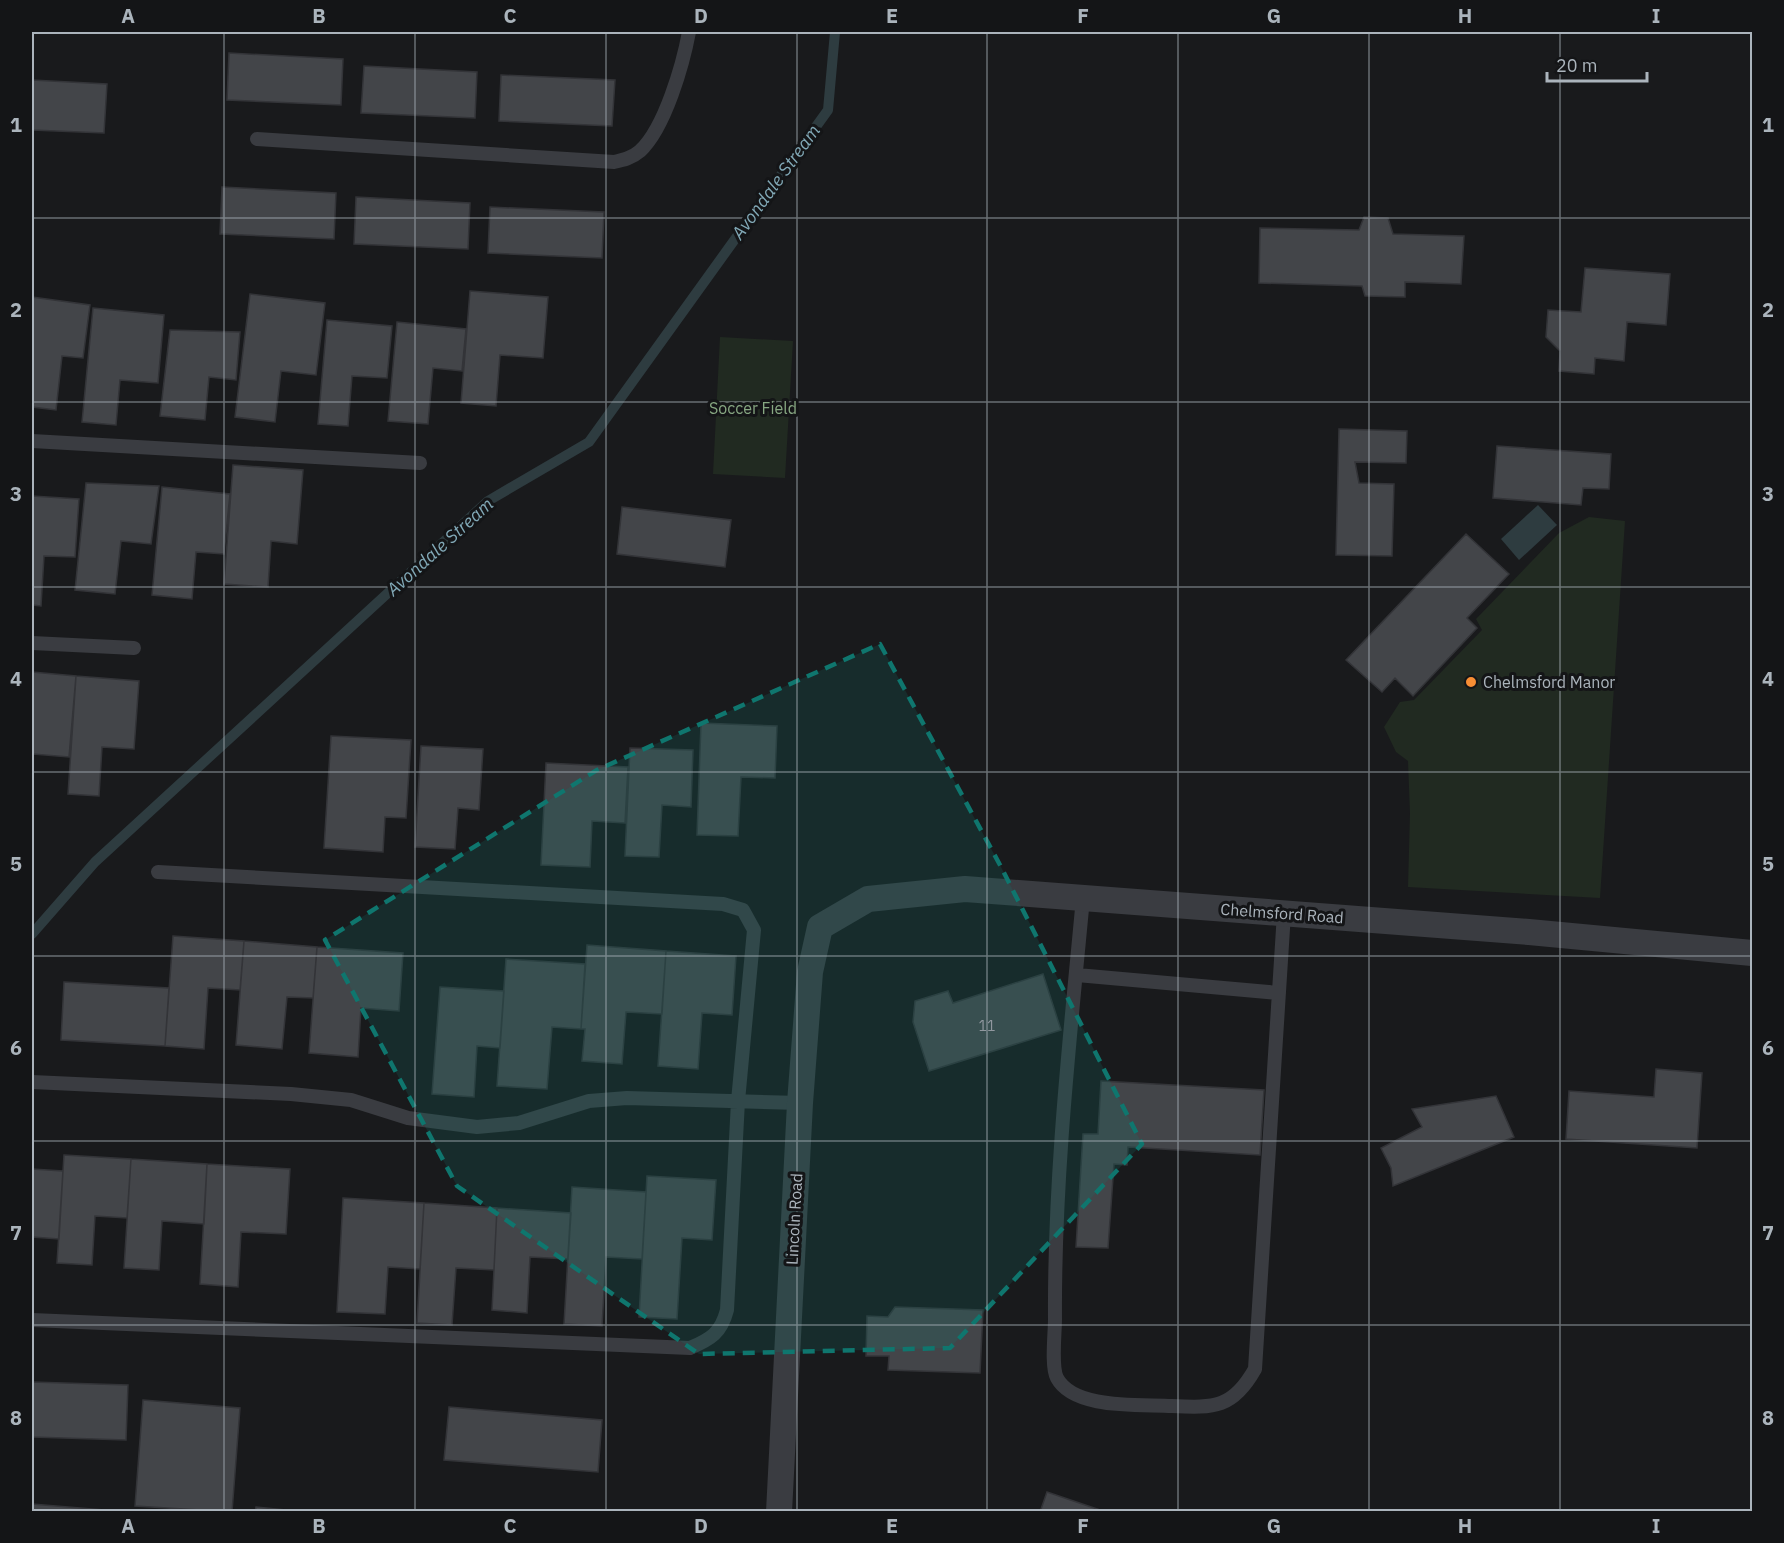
<svg xmlns="http://www.w3.org/2000/svg" width="1784" height="1543" font-family="'IBM Plex Sans',sans-serif">
<rect width="100%" height="100%" fill="#191a1c"/>
<path fill="#212a21" d="M720 337 793 341 785 478 713 474Z
M1589 517 1625 521 1600 898 1408 887 1410 813 1408 761 1396 752 1384 727 1400 702 1414 700 1482 630 1476 619 1559 533Z"/>
<path fill="#2e3c40" d="M1538 505 1557 525 1519 560 1501 539Z"/>
<g fill="none" stroke-linecap="round" stroke-linejoin="round">
<path stroke="#2e3c40" stroke-width="10" d="M32 934 95 862 488 501 589 442 828 110 835 32"/>
</g>
<path fill="#434549" stroke="#333438" stroke-width="1.5" d="M229 53 343 59 341 105 227 100Z
M364 66 477 72 475 118 361 113Z
M501 75 615 80 612 126 499 121Z
M32 80 107 84 104 133 32 130Z
M222 187 336 193 334 239 220 234Z
M356 197 470 203 468 249 354 244Z
M490 207 604 212 602 258 488 253Z
M1364 217 1388 218 1393 234 1464 236 1461 284 1405 282V297L1365 296 1362 286 1259 283 1260 228 1359 230Z
M1585 268 1670 274 1666 325 1627 322 1624 361 1595 358 1594 374 1559 371 1560 351 1546 337 1548 310 1581 312Z
M470 291 548 297 543 358 500 355 496 406 461 403Z
M250 294 325 303 316 375 281 371 275 422 235 417Z
M32 297 90 305 83 358 62 356 56 410 32 407Z
M93 308 164 315 158 383 120 380 116 425 82 422Z
M327 320 392 326 387 378 352 376 348 426 318 424Z
M397 322 466 329 462 371 433 368 428 424 388 421Z
M170 330 240 332 236 380 209 377 205 420 160 416Z
M1339 429 1407 431 1406 463 1355 462 1359 483 1394 484 1392 556 1336 555Z
M1497 446 1611 454 1609 489 1583 488 1581 505 1493 498Z
M233 465 303 470 297 544 271 541 268 587 224 584Z
M86 483 159 486 151 544 121 541 115 594 75 590Z
M162 487 230 494 224 554 196 552 192 599 152 595Z
M32 496 79 499 75 557 44 556 41 606 32 605Z
M622 507 731 520 725 567 617 554Z
M1466 534 1509 574 1467 618 1477 628 1413 696 1395 678 1382 692 1346 660Z
M32 672 76 676 69 757 33 754 32 770Z
M76 676 139 681 134 749 102 747 99 796 68 794Z
M701 723 777 726 775 778 741 777 738 836 697 835Z
M331 736 411 740 406 818 385 817 383 852 324 848Z
M421 746 483 749 479 810 458 808 455 849 415 847Z
M630 748 693 750 691 807 662 805 659 857 625 856Z
M546 763 628 767 625 823 592 821 590 867 541 865Z
M173 936 244 941 240 990 208 988 204 1049 165 1046Z
M244 941 317 947 313 998 287 997 282 1049 236 1045Z
M587 945 666 951 662 1014 626 1012 622 1064 582 1061 585 1029H581Z
M317 947 403 953 399 1011 361 1008 358 1057 309 1053Z
M666 951 736 956 732 1015 702 1013 698 1069 658 1066Z
M506 959 585 964 581 1029 552 1027 547 1089 497 1086Z
M1043 974 1061 1030 929 1071 913 1022 915 1001 948 991 953 1003Z
M64 982 169 988 165 1046 61 1040Z
M440 987 504 991 500 1048 477 1046 474 1097 432 1094Z
M1656 1069 1702 1073 1697 1148 1566 1139 1569 1091 1654 1097Z
M1101 1081 1264 1090 1260 1155 1128 1147 1127 1165 1114 1164 1108 1248 1076 1247 1083 1134H1098Z
M1496 1096 1514 1137 1393 1186 1391 1168 1381 1148 1422 1127 1412 1109Z
M64 1155 131 1159 127 1218 95 1216 92 1265 57 1263Z
M131 1159 207 1164 204 1224 162 1221 159 1270 124 1268Z
M207 1164 290 1169 286 1234 241 1232 238 1287 200 1284Z
M32 1169 63 1171 59 1239 32 1237Z
M647 1176 716 1180 712 1240 682 1238 677 1319 639 1317Z
M572 1187 646 1192 642 1259 606 1257 602 1326 564 1324Z
M343 1198 424 1203 420 1269 388 1267 385 1314 337 1312Z
M424 1203 497 1208 494 1270 456 1268 452 1325 417 1323Z
M497 1208 571 1213 568 1259 530 1257 527 1313 492 1310Z
M895 1307 983 1310 980 1373 888 1370 889 1356H866L867 1316 888 1317Z
M32 1382 128 1385 126 1440 32 1437Z
M143 1400 240 1408 232 1512 135 1506Z
M449 1407 602 1420 598 1472 444 1460Z
M1047 1492 1106 1512H1040Z
M32 1504 116 1511V1512H32Z
M256 1507 306 1512H255Z"/>
<g fill="none" stroke-linecap="round" stroke-linejoin="round">
<path stroke="#3a3c41" stroke-width="14" d="M257 139 614 162C623 160 632 158 640 151 665 128 683 64 689 32
M32 441 420 463
M32 643 134 648
M1083 898C1070 1037 1054 1179 1055 1319 1055 1333 1051 1367 1057 1378 1074 1410 1141 1404 1172 1406 1215 1408 1233 1408 1255 1369L1284 913
M1077 975 1279 993
M32 1082 291 1094 351 1100 408 1118 477 1127 519 1123 589 1101 627 1098 800 1103
M32 1320 690 1348C711 1339 721 1333 727 1310L738 1101 754 930 743 910 723 904 158 872"/>
<path stroke="#3a3c41" stroke-width="26" d="M779 1512 800 1103 810 972 820 927 868 899 965 889 1529 932 1752 953"/>
</g>
<path fill="#0f766e" fill-opacity="0.2" stroke="#0f766e" stroke-width="4.5" stroke-dasharray="12 8" stroke-linejoin="round" d="M880 644 1000 865 1142 1144 950 1348 699 1354 457 1186 325 940 597 770Z"/>
<path fill="none" stroke="#abb4bc" stroke-width="1.5" stroke-opacity="0.55" d="M224 32V1512M415 32V1512M606 32V1512M797 32V1512M987 32V1512M1178 32V1512M1369 32V1512M1560 32V1512M32 218H1752M32 402H1752M32 587H1752M32 772H1752M32 956H1752M32 1141H1752M32 1325H1752"/>
<circle fill="#f88e34" stroke="#141517" stroke-width="2" cx="1471" cy="682" r="6"/>
<g text-anchor="middle" stroke-width="6" stroke-linejoin="round" paint-order="stroke">
<g font-size="14" fill="#91989f">
<text x="987" y="1031">11</text>
</g>
<g font-size="16" fill="#87a782" stroke="#141517">
<text x="753" y="414">Soccer Field</text>
</g>
<g font-size="16" fill="#abb4bc" stroke="#141517" text-anchor="start">
<text x="1483" y="688">Chelmsford Manor</text>
</g>
<g font-size="16" fill="#abb4bc" stroke="#141517">
<text transform="translate(1282 913) rotate(4)" y="6">Chelmsford Road</text>
<text transform="translate(794 1219) rotate(-87)" y="6">Lincoln Road</text>
</g>
<g font-size="18" font-style="italic" fill="#82a9b7" stroke="#141517">
<text transform="translate(776 182) rotate(-54)" y="6">Avondale Stream</text>
<text transform="translate(440 547) rotate(-42)" y="6">Avondale Stream</text>
</g>
</g>
<rect width="1784" height="1543" fill="none" stroke="#141517" stroke-width="66"/>
<path d="M1547 72v9h100v-9" fill="none" stroke="#abb4bc" stroke-width="3"/>
<text x="1556" y="72" font-size="18" fill="#abb4bc" stroke="#141517" stroke-width="4.5" paint-order="stroke">20 m</text>
<rect x="33" y="33" width="1718" height="1477" fill="none" stroke="#abb4bc" stroke-width="2"/>
<g font-size="20" text-anchor="middle" font-weight="bold" fill="#abb4bc">
<text x="128" y="23">A</text>
<text x="319" y="23">B</text>
<text x="510" y="23">C</text>
<text x="701" y="23">D</text>
<text x="892" y="23">E</text>
<text x="1083" y="23">F</text>
<text x="1274" y="23">G</text>
<text x="1465" y="23">H</text>
<text x="1656" y="23">I</text>
<text x="16" y="132">1</text>
<text x="1768" y="132">1</text>
<text x="16" y="317">2</text>
<text x="1768" y="317">2</text>
<text x="16" y="501">3</text>
<text x="1768" y="501">3</text>
<text x="16" y="686">4</text>
<text x="1768" y="686">4</text>
<text x="16" y="871">5</text>
<text x="1768" y="871">5</text>
<text x="16" y="1055">6</text>
<text x="1768" y="1055">6</text>
<text x="16" y="1240">7</text>
<text x="1768" y="1240">7</text>
<text x="16" y="1425">8</text>
<text x="1768" y="1425">8</text>
<text x="128" y="1533">A</text>
<text x="319" y="1533">B</text>
<text x="510" y="1533">C</text>
<text x="701" y="1533">D</text>
<text x="892" y="1533">E</text>
<text x="1083" y="1533">F</text>
<text x="1274" y="1533">G</text>
<text x="1465" y="1533">H</text>
<text x="1656" y="1533">I</text>
</g>
</svg>
